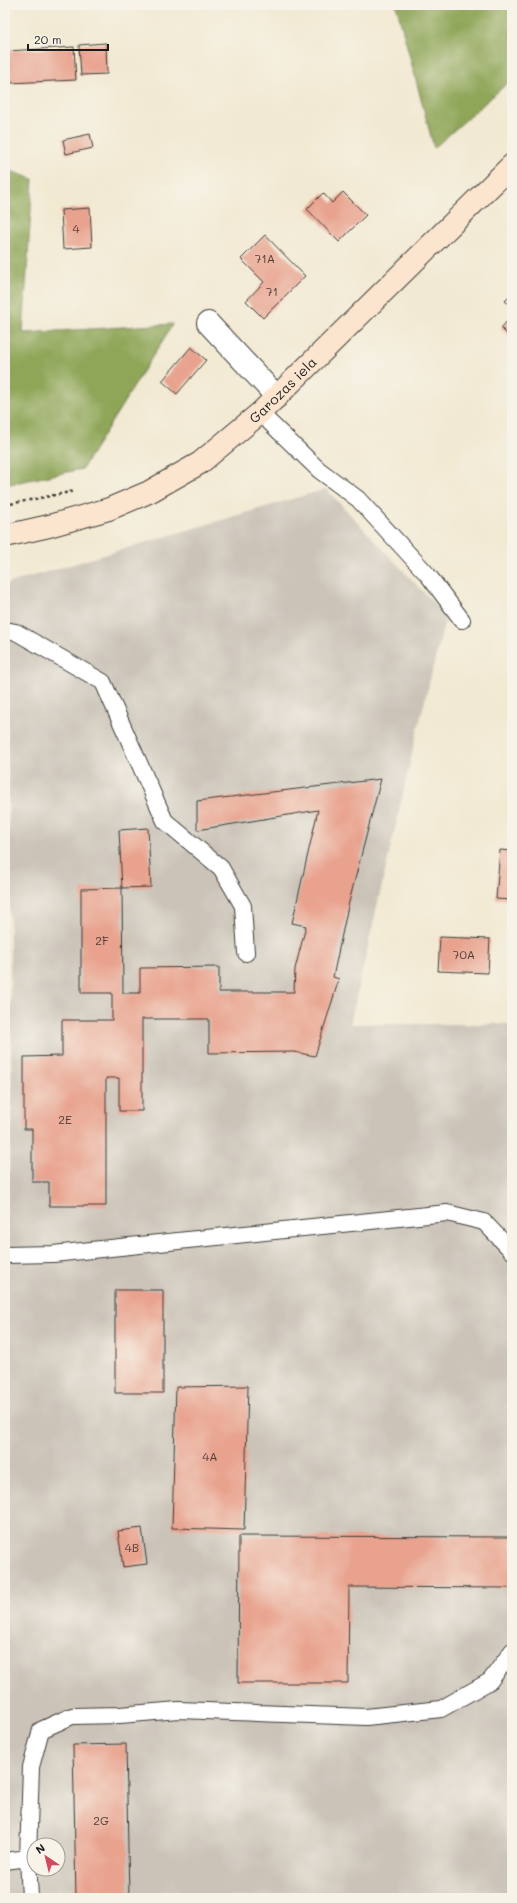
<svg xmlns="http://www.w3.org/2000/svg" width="517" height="1903" font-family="Mali,sans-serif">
<rect width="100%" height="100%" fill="#f7f3e8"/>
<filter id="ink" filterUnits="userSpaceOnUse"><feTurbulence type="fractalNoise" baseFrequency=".025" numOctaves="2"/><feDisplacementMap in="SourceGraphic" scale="8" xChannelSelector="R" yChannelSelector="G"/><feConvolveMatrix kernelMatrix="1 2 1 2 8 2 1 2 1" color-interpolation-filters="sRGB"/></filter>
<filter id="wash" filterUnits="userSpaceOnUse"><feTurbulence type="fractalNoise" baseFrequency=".012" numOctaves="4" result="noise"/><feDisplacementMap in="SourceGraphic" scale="16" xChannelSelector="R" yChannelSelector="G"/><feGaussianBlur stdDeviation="0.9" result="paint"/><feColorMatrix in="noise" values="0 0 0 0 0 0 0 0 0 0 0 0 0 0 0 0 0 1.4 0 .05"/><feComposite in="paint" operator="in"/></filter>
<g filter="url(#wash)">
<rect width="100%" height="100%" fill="#f2e9d2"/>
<path fill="#cbc3b8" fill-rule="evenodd" d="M326 489 446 616 418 728 350 1024H512V1898H5V1233L12 1121 6 584ZM34 1845H58V1869H34Z"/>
<path fill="#8fa658" stroke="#56613a" d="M396 5H512V79L434 148Z
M5 169 33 179 23 333 173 324 82 469 5 485Z"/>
<g id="blocks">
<path fill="#e8a28d" d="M106 43 107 74 81 75 79 45Z
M74 47 76 80 9 83 7 51Z
M90 134 93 148 66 154 63 140Z
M343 192 366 215 339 242 307 209 323 193 332 203Z
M90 208 92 247 63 249 61 210Z
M265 235 305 276 263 318 246 301 264 282 241 259Z
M512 294V307L505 301Z
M512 316V339L501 328Z
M191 347 206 360 177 394 162 381Z
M381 779 348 906 333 977 339 979 315 1056 294 1052 209 1053V1019H142V1111H119V1078H106V1206H49V1182H32V1129H24V1057L62 1056V1020H112V993H81V889L122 888 123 993H140V968L219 967V992H294L295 969 306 926 292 923 318 810 197 830V801Z
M148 828 151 887 122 888 119 830Z
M500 850 512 851V900L496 899Z
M440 937 490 939 488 973 438 971Z
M115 1290H163V1393H115Z
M248 1386 244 1530 172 1528 176 1387Z
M142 1528 147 1564 123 1567 118 1531Z
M239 1536 512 1537V1588L349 1587 348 1683H238Z
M126 1744 129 1898H76L73 1745Z"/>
</g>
</g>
<g filter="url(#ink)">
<use href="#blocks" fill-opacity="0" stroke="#3c3b37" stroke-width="1"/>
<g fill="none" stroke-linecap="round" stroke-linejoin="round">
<defs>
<path id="service" d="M260 413 319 470 358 499 428 575 462 620
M5 630 16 632 103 682 165 821 221 868 243 906 246 953
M5 1255 53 1254 447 1213 484 1222 512 1251
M5 1861 28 1858
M30 1898 28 1858 31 1767 41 1730 72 1716 120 1715 178 1710 366 1717 441 1709 490 1681 512 1651"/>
<path id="minor" d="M208 323 277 397"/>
<g id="secondary">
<path id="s1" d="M5 536 49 526 109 509 149 492 200 463 260 413 512 165"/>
</g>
</defs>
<use href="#service" stroke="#3c3b37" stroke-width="18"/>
<use href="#minor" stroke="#3c3b37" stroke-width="24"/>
<use href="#secondary" stroke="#3c3b37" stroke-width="24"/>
<path stroke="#3c3b37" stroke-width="2.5" stroke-dasharray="3 3" stroke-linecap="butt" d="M5 505 75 491"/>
<use href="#service" stroke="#fff" stroke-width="16"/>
<use href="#minor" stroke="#fff" stroke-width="22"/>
<use href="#secondary" stroke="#fce5cf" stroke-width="22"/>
</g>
</g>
<g text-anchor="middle" stroke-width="4" stroke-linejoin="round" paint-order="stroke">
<g font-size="12" fill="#4f3e38">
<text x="76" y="233">4</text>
<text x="265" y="263">71A</text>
<text x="272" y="296">71</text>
<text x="102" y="945">2F</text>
<text x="464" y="959">70A</text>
<text x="65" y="1124">2E</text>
<text x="210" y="1461">4A</text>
<text x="132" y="1552">4B</text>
<text x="101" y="1825">2G</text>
</g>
<g font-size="14" fill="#1c1c1c" stroke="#f7f3e8">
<text dy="5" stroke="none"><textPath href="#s1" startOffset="320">Garozas iela</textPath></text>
</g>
</g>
<rect width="517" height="1903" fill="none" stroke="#f7f3e8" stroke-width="20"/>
<g transform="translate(46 1857) rotate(325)"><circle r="19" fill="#f7f3e8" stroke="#9f9d96"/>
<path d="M0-3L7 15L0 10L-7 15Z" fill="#d1495b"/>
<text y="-6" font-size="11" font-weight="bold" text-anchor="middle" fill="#1c1c1c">N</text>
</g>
<path d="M28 44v6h80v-6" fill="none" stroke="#1c1c1c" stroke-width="2"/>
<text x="34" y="44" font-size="12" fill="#1c1c1c" stroke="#f7f3e8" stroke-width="3" paint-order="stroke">20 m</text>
</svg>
